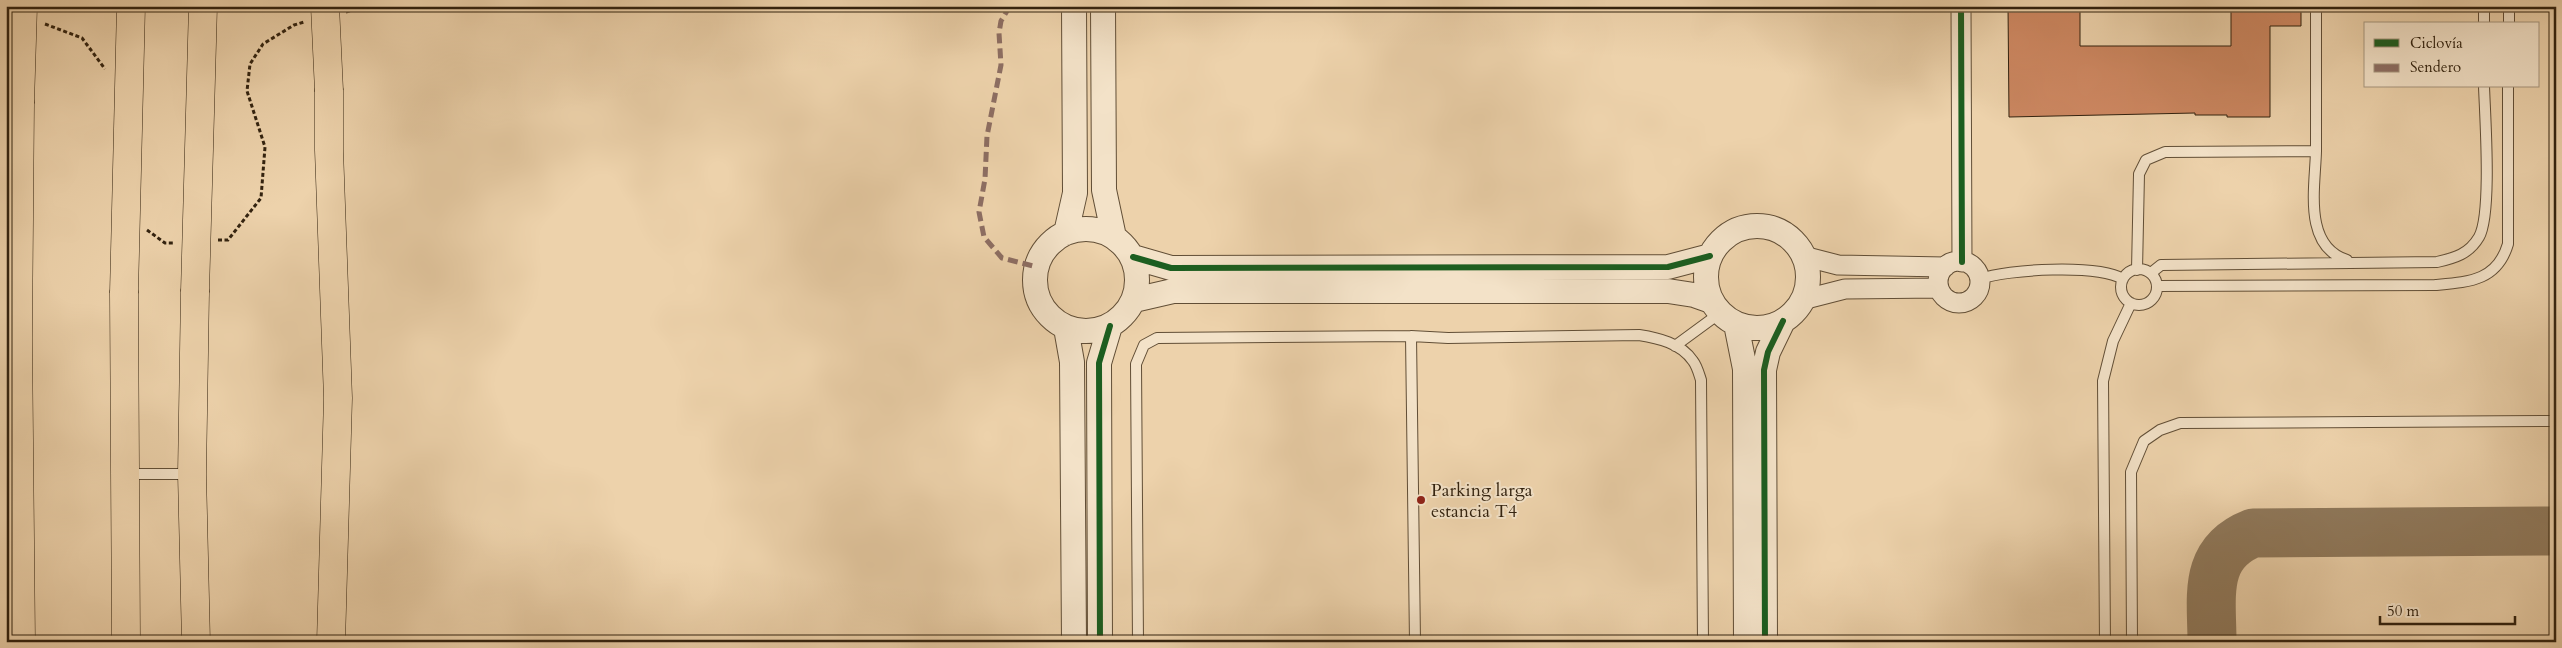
<svg xmlns="http://www.w3.org/2000/svg" width="2562" height="648" font-family="Cardo,serif">
<rect width="100%" height="100%" fill="#edd2ab"/>
<filter id="stains"><feTurbulence type="fractalNoise" baseFrequency=".004" numOctaves="4"/><feColorMatrix values="0 0 0 0 .2 0 0 0 0 .09 0 0 0 0 .02 0 0 0 .5 -.17"/></filter>
<radialGradient id="worn" r=".72"><stop offset=".6" stop-color="#630" stop-opacity="0"/><stop offset="1" stop-color="#630" stop-opacity=".3"/></radialGradient>
<g fill="none" stroke-linecap="round" stroke-linejoin="round">
<path stroke="#707c6a" stroke-width="5.5" d="M156 6 196 8
M210 7 246 6"/>
<path stroke="#907a5d" stroke-width="49" d="M2212 642C2212 597 2202 553 2253 533L2556 531"/>
</g>
<path fill="#cc8761" stroke="#32220f" d="M2008 6H2080V46H2231V6H2301V26H2270V117H2227V115H2195V113L2009 117Z"/>
<g fill="none" stroke-linecap="round" stroke-linejoin="round">
<defs>
<path id="service" d="M2484 6V24
M2509 24V6
M2316 151C2315 188 2303 246 2347 260
M2121 287a18 18 0 1 1 36 0a18 18 0 1 1-36 0Z
M2137 270 2139 174 2146 160 2165 152 2316 151V6
M2151 273 2161 265 2437 262C2455 258 2469 254 2479 237 2492 214 2485 117 2484 86
M1980 279C2008 269 2097 264 2123 279
M2157 286 2435 285C2469 282 2497 281 2508 244V86
M1411 336 1415 642
M1675 346 1720 313
M126 474H191
M1138 642 1136 364 1144 345 1157 338 1411 336 1448 338 1639 335C1658 338 1681 343 1693 361 1697 366 1699 374 1701 380L1703 642
M2105 642 2103 381 2113 341 2131 303
M2132 642 2131 472 2144 441 2160 430 2180 423 2556 421"/>
<path id="minor" d="M1961 6 1962 262
M1803 256 1838 265 1945 267
M1938 282a21 21 0 1 1 42 0a21 21 0 1 1-42 0Z
M1802 300 1845 289 1939 288"/>
<path id="tertiary" d="M1103 6 1104 190 1114 237
M1706 277a51 51 0 1 1 102 0a51 51 0 1 1-102 0Z
M1035 280a51 51 0 1 1 102 0a51 51 0 1 1-102 0Z
M1066 233 1075 193 1074 6
M1133 257 1171 268 1668 267 1710 256
M1134 300 1173 291H1668L1694 295 1711 301
M1736 324 1745 369 1746 642
M1066 328 1072 362 1074 642
M1100 642 1099 363 1110 326
M1765 642 1764 370 1768 352 1783 321"/>
<path id="motorway" d="M329 91V150L338 398 331 642
M20 103 18 338 21 642
M195 292 192 474 196 642
M124 293 126 642"/>
</defs>
<use href="#service" stroke="#614e36" stroke-width="12"/>
<use href="#minor" stroke="#614e36" stroke-width="21"/>
<use href="#tertiary" stroke="#614e36" stroke-width="26"/>
<use href="#motorway" stroke="#32220f" stroke-width="29"/>
<path stroke="#32220f" stroke-width="3" stroke-dasharray="4 2.5" stroke-linecap="butt" d="M346 12 367 6
M45 24 82 38 105 69
M147 230 165 243H174
M218 240H228L261 198 265 147 247 91 250 64 263 44 294 25 304 22"/>
<use href="#service" stroke="#f3e2c8" stroke-width="10"/>
<use href="#minor" stroke="#f3e2c8" stroke-width="19"/>
<use href="#tertiary" stroke="#f3e2c8" stroke-width="24"/>
<use href="#motorway" stroke="#edd2ab" stroke-width="28"/>
<defs>
<path id="motorway-bridge" d="M325 6 329 91
M20 103 23 6
M195 292 203 6
M124 293 131 6"/>
</defs>
<use href="#motorway-bridge" stroke="#32220f" stroke-width="29" stroke-linecap="butt"/>
<use href="#motorway-bridge" stroke="#edd2ab" stroke-width="28"/>
<path stroke="#8d6e63" stroke-width="5" stroke-dasharray="10 5" stroke-linecap="butt" d="M1010 6 1001 21 999 33 1001 65 987 136 985 179 979 212 984 237 1002 258 1037 267"/>
<defs>
<path id="cycleway" d="M1961 6 1962 262
M1133 257 1171 268 1668 267 1710 256
M1100 642 1099 363 1110 326
M1765 642 1764 370 1768 352 1783 321"/>
</defs>
<use href="#cycleway" stroke="#f3e2c8" stroke-width="9"/>
<use href="#cycleway" stroke="#1b5e20" stroke-width="6"/>
</g>
<circle fill="#8f2418" stroke="#f3e2c8" stroke-width="2" cx="1421" cy="500" r="5"/>
<g text-anchor="middle" stroke-width="4" stroke-linejoin="round" paint-order="stroke">
<g font-size="18" fill="#32220f" stroke="#f3e2c8" text-anchor="start">
<text x="1431" y="496">Parking larga<tspan x="1431" dy="21">estancia T4</tspan></text>
</g>
</g>
<rect width="2562" height="648" fill="none" stroke="#edd2ab" stroke-width="25"/>
<rect x="8" y="8" width="2547" height="633" fill="none" stroke="#32220f" stroke-width="2.5"/>
<rect x="12" y="12" width="2537" height="623" fill="none" stroke="#32220f"/>
<rect x="2364" y="22" width="175" height="65" fill="#f3e2c8" stroke="#a6957e"/>
<rect x="2374" y="39" width="25" height="8" fill="#1b5e20" stroke="#a6957e"/>
<text x="2410" y="48" font-size="15" fill="#32220f">Ciclovía</text>
<rect x="2374" y="64" width="25" height="8" fill="#8d6e63" stroke="#a6957e"/>
<text x="2410" y="72" font-size="15" fill="#32220f">Sendero</text>
<path d="M2380 616v8h135v-8" fill="none" stroke="#32220f" stroke-width="2.5"/>
<text x="2387" y="616" font-size="15" fill="#32220f" stroke="#f3e2c8" stroke-width="4" paint-order="stroke">50 m</text>
<rect width="100%" height="100%" filter="url(#stains)"/>
<rect width="100%" height="100%" fill="url(#worn)"/>
</svg>
